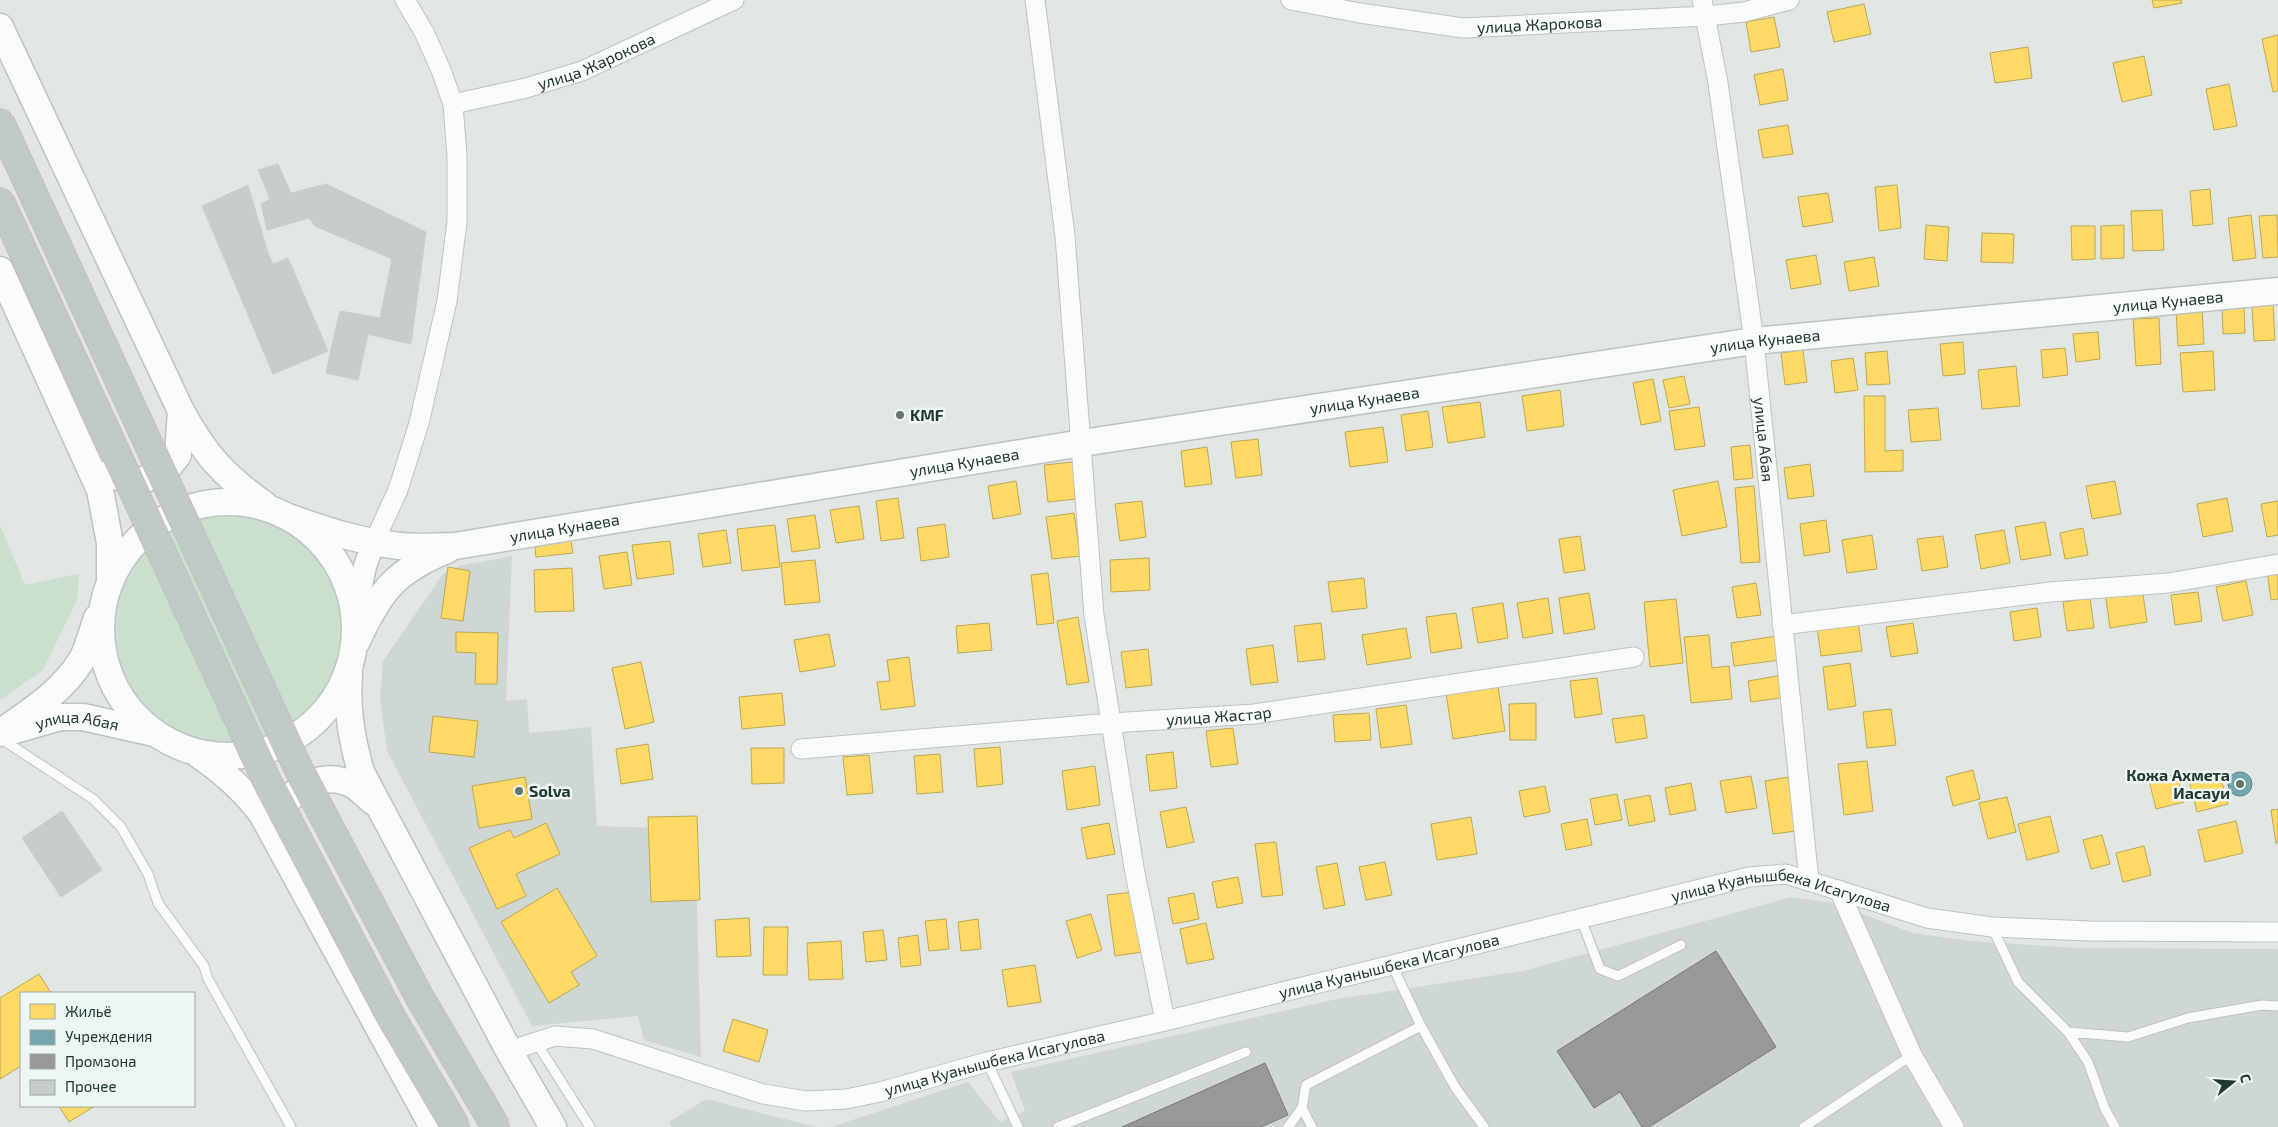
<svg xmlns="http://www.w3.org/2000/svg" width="2278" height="1127" font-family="'Exo 2',sans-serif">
<rect width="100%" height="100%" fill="#e1e6e3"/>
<path fill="#ced7d3" d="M512 556 506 701 527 699 529 733 591 727 597 826 695 829 701 1057 644 1040 638 1016 532 1026 387 751 380 698 383 661 443 574 459 566Z
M1792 897 1833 903 1913 933 1970 941 2077 948 2278 949V1127H831L968 1082 1000 1122 1025 1111 1011 1072 1337 999 1523 971Z
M706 1099 817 1127H672L669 1122Z"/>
<path fill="#cadfce" d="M115 629a114 114 0 1 1 228 0a114 114 0 1 1-228 0Z
M0 525 25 585 79 574 77 600 43 670 0 700Z"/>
<path fill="#ffd966" stroke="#bca956" d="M2152 0H2181L2182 3 2154 8Z
M1864 4 1871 34 1834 42 1827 12Z
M1774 17 1780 47 1751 52 1746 22Z
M2278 35V91L2273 92 2262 39Z
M2028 47 2032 78 1995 83 1990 53Z
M2144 56 2152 95 2122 102 2113 63Z
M1783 69 1788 100 1760 105 1754 75Z
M2229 84 2237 126 2214 130 2206 89Z
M1788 125 1793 154 1763 158 1758 130Z
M1897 185 1901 228 1879 231 1875 187Z
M2210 189 2213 224 2193 226 2190 191Z
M1828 193 1833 222 1803 227 1798 197Z
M2162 210 2164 250 2133 251 2131 211Z
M2251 215 2256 258 2233 261 2228 218Z
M2277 215 2278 257 2263 258 2259 216Z
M1926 225 1949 227 1947 261 1924 259Z
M2124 225V258L2101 259V226Z
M2071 226H2095V259L2072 260Z
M1982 233 2014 234 2013 263 1981 262Z
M1816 255 1821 284 1791 289 1786 260Z
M1874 257 1879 286 1849 291 1844 262Z
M2273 305 2275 340 2254 341 2252 306Z
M2244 306 2245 333 2223 334 2222 307Z
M2202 307 2204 344 2178 346 2176 309Z
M2159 318 2161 364 2136 366 2133 319Z
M2098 332 2100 359 2076 362 2073 334Z
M1963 342 1965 374 1943 376 1940 344Z
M2065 348 2068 375 2043 378 2041 350Z
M1803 350 1807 382 1785 385 1781 353Z
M1887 351 1890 384 1867 385 1865 353Z
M2213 351 2215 390 2183 392 2180 353Z
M1853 358 1858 390 1835 393 1831 361Z
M2016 366 2020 406 1982 409 1978 370Z
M1684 376 1690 404 1669 408 1663 380Z
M1653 379 1661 421 1641 425 1633 383Z
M1560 390 1564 426 1527 431 1522 396Z
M1864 396H1885V451L1903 450V471L1865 472Z
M1480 402 1485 437 1448 443 1442 407Z
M1699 407 1705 446 1675 450 1669 411Z
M1938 408 1941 440 1911 442 1908 410Z
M1428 411 1433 447 1406 451 1401 415Z
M1383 427 1388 462 1350 467 1345 432Z
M1258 439 1262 475 1236 478 1231 442Z
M1750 445 1753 478 1734 480 1731 447Z
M1207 447 1212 484 1185 487 1181 451Z
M1073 462 1076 499 1048 502 1044 465Z
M1810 464 1814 496 1788 499 1784 468Z
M1016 481 1021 514 993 519 988 486Z
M1718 481 1727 527 1682 536 1673 490Z
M2115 481 2121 514 2092 519 2086 486Z
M1754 486 1760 562 1741 563 1735 488Z
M898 498 904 538 881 541 876 501Z
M2227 498 2233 531 2203 537 2197 504Z
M1142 501 1146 537 1120 541 1115 504Z
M2278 501V535L2267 537 2261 504Z
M859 506 864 539 836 543 830 510Z
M1074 513 1080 556 1052 559 1046 517Z
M815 515 820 548 792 552 787 519Z
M1826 520 1830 552 1804 556 1800 524Z
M2045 522 2051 555 2021 560 2015 527Z
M945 524 949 557 921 561 917 528Z
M775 525 780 567 742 571 737 529Z
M2083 528 2088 555 2065 559 2060 533Z
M726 530 731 563 703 567 698 534Z
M2004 530 2010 563 1981 569 1975 535Z
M570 535 573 553 536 557 534 539Z
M1872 535 1877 569 1847 573 1842 540Z
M1580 536 1585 570 1564 573 1559 539Z
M1943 536 1948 567 1922 571 1917 539Z
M670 541 674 574 637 579 632 545Z
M627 552 632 585 604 589 599 556Z
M1149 558 1150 590 1111 592 1110 560Z
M815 560 820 602 785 605 781 563Z
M448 567 470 571 463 621 441 618Z
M572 568 574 611 535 612 534 570Z
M2278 569V599L2271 600 2267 571Z
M1048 573 1054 623 1037 625 1031 575Z
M1364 578 1367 608 1332 612 1328 582Z
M2141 580 2147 622 2110 628 2104 585Z
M2246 581 2253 615 2223 621 2216 587Z
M1756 583 1761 615 1737 618 1732 587Z
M2198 592 2202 621 2175 625 2171 595Z
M1589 593 1595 629 1564 634 1559 598Z
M1548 598 1553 633 1523 638 1517 603Z
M2090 598 2094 628 2067 631 2063 602Z
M1676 599 1683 663 1650 667 1644 602Z
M1503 603 1508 638 1478 643 1472 608Z
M2037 608 2041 637 2014 641 2010 612Z
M1456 613 1462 648 1431 653 1426 617Z
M1078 617 1089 682 1067 685 1057 621Z
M1858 621 1862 651 1821 656 1817 627Z
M989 623 992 650 958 653 956 626Z
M1321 623 1325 659 1298 662 1294 626Z
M1913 623 1918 653 1891 657 1886 627Z
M1406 628 1411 658 1367 665 1362 635Z
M456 632 498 633 497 684H475L476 653 456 652Z
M829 634 835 666 800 672 794 640Z
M1709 635 1712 668 1729 666 1732 699 1691 703 1684 637Z
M1777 636 1780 660 1734 666 1731 643Z
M1273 645 1278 682 1251 685 1246 649Z
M1148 649 1152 685 1126 688 1121 652Z
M909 657 915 706 881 710 877 682 890 681 887 660Z
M641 662 654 722 625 729 612 668Z
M1850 663 1856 706 1828 710 1823 667Z
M1783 675 1787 697 1751 702 1748 681Z
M1597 678 1602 714 1575 718 1570 681Z
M1445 687 1470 691 1498 687 1505 731 1453 739Z
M782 693 785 725 742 729 739 697Z
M1536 703V740H1510L1509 704Z
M1406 705 1412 744 1381 748 1376 709Z
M1891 709 1896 745 1867 748 1863 712Z
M1369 713 1371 740 1335 742 1333 715Z
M1644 715 1647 738 1616 743 1612 719Z
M433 716 478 721 474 757 429 752Z
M1233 728 1238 764 1211 767 1206 731Z
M648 744 653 779 621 784 616 749Z
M1000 747 1003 784 977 787 974 749Z
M751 748H784V783L752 784Z
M1173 752 1177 788 1150 791 1146 755Z
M940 754 943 792 917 794 914 756Z
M869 755 873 793 847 795 843 757Z
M1867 761 1873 811 1844 815 1838 764Z
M1095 766 1100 805 1067 810 1062 771Z
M1973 770 1980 799 1953 806 1946 777Z
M2219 772 2228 804 2197 812 2189 780Z
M2177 774 2184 802 2156 809 2149 780Z
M1751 776 1757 808 1726 813 1720 781Z
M525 777 532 819 479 828 472 786Z
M1788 777 1796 831 1773 834 1765 781Z
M1691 783 1696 810 1670 815 1665 788Z
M1545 786 1550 812 1524 817 1519 791Z
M1617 794 1622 820 1595 825 1590 799Z
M1650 795 1655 821 1629 826 1624 800Z
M2007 797 2016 832 1988 839 1979 803Z
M1186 807 1194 842 1167 848 1160 812Z
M2278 809V843H2276L2271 810Z
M697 816 700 900 651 902 648 817Z
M2050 816 2059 852 2027 860 2018 824Z
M1471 817 1477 854 1437 860 1431 824Z
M1587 819 1592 845 1566 850 1561 824Z
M2236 821 2243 853 2205 862 2198 830Z
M546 823 560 854 516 874 526 896 497 909 469 848 510 830 514 838Z
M1109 823 1115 854 1087 859 1081 828Z
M2102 835 2110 864 2091 869 2083 840Z
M1276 842 1283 895 1262 897 1255 844Z
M2144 846 2151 875 2123 882 2116 853Z
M1385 862 1392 895 1366 900 1359 867Z
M1337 863 1345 905 1324 909 1316 867Z
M1238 877 1243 903 1217 908 1212 882Z
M557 888 597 956 571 972 579 985 549 1003 501 922Z
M1134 892 1142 952 1115 956 1107 895Z
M1194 893 1199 919 1173 924 1168 898Z
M1091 914 1102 950 1077 958 1066 921Z
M749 918 751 956 717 957 715 920Z
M946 919 949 949 929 951 925 921Z
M978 919 981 949 961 951 958 922Z
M1206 923 1214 959 1187 964 1180 929Z
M764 927H788L787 975H763Z
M883 930 887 960 866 962 863 932Z
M918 935 921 965 901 967 898 938Z
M841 941 843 979 809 980 807 943Z
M1035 965 1041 1002 1008 1007 1002 970Z
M39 974 51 993H21V1066L0 1079V998Z
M733 1019 768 1030 759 1062 723 1051Z
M59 1106H95L69 1122Z"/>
<path fill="#76a5af" stroke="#5c8489" d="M2228 784a12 12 0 1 1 24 0a12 12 0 1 1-24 0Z"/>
<path fill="#999" stroke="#757c79" d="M1716 951 1776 1047 1649 1127H1642L1620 1092 1594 1108 1557 1051Z
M1265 1063 1288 1115 1261 1127H1122Z"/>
<path fill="#c7cdca" stroke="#cacfcc" d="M278 164 291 193 326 184 426 232 411 344 336 327 340 311 380 318 392 259 315 226 309 218 267 230 261 204 270 199 258 170Z
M248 185 268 253 273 264 288 258 328 351 273 374 202 206Z
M336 327 368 334 358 380 326 373Z
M62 811 102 870 61 897 22 838Z"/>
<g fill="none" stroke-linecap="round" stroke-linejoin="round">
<defs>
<path id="service" d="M0 738 93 799 121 827 148 874 158 903 204 966 208 979 291 1127
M1581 919 1600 969 1618 976 1681 945
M1992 927 2018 982 2068 1032 2088 1062 2105 1109 2115 1127
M1392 965 1421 1026 1455 1087 1484 1127
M2068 1032 2128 1037 2188 1018 2262 1005 2278 1006
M536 1042 590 1127
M987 1062 1018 1127
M1058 1127 1246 1052
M1288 1127 1302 1108
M1312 1127 1302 1108 1306 1085 1421 1026
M1804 1127 1912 1055"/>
<g id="minor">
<path d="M1035 0 1065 236 1094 615 1134 868 1165 1021"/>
<path id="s1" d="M1291 0 1360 13 1463 28 1706 16 1744 12 1789 0"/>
<path id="s2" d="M1702 0 1718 83 1754 341 1809 881"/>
<path id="s3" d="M453 104 526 88 582 71 734 0"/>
<path d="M374 542 398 490 419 423 447 301 457 222V156L453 104 441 70 424 32 405 0"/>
<path d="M1782 625 2050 592 2168 583 2278 564"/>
<path id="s4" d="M801 749 1111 723 1254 714 1634 657"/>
<path d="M1839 890 1912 1055 1954 1127"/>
<path id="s5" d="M509 1051 555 1036 593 1039 763 1094 806 1101 846 1099 880 1092 987 1062 1165 1021 1749 877 1786 874 1927 918 1992 927 2090 931 2278 932"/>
</g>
<path id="tertiary" d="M355 616 365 566 374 542"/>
<g id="secondary">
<path d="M0 27 181 411C206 456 223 475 265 505"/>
<path d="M0 270 100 490 110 543V579"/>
<path d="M110 473 128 481H142L169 466 178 455 181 411"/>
<circle cx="228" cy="629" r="127"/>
<path id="s6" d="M291 518C327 531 362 542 400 546 418 548 437 546 455 546L1082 443 1754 341 2278 291"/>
<path d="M357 641C380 591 395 571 447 550"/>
<path d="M349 675C346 709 352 740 361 772L509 1051 553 1127"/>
<path id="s7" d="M15 730 60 717H83L150 732"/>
<path d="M0 733C29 712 61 693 81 661 88 649 92 632 97 618"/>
<path d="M199 755C224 772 244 790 262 814L433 1127"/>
<path d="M279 828C278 793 321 767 353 785 360 789 367 797 374 802"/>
</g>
</defs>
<use href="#service" stroke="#bec3c0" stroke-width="11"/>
<use href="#minor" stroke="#bec3c0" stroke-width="21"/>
<use href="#tertiary" stroke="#bec3c0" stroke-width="25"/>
<use href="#secondary" stroke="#bdc4c0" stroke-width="29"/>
<use href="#service" stroke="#fafbfb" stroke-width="9"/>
<use href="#minor" stroke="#fafbfb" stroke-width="19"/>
<use href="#tertiary" stroke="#fafbfb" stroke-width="22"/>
<use href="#secondary" stroke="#fafbfb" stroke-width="26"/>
<defs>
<path id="trunk-bridge" d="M0 122 297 766 420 998 496 1127
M0 201 267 781 390 1015 456 1127"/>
</defs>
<use href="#trunk-bridge" stroke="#bbc3bf" stroke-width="30" stroke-linecap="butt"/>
<use href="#trunk-bridge" stroke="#c2cac8" stroke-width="28"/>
</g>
<g fill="#64756e" stroke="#eef6f1" stroke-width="2">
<circle cx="900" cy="415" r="5"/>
<circle cx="2240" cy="784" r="5"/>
<circle cx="519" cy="791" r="5"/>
</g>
<g text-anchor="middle" stroke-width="5" stroke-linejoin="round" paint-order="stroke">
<g font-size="16" fill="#20382f" stroke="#eef6f1">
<text dy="6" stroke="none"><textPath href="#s1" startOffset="251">улица Жарокова</textPath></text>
<text dy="6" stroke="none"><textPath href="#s3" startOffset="150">улица Жарокова</textPath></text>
<text dy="6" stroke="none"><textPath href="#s6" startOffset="1899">улица Кунаева</textPath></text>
<text dy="6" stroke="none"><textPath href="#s6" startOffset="1494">улица Кунаева</textPath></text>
<text dy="6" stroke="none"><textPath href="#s6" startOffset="1089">улица Кунаева</textPath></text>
<text dy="6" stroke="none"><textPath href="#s2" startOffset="444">улица Абая</textPath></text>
<text dy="6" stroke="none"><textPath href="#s6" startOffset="684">улица Кунаева</textPath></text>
<text dy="6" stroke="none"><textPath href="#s6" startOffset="279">улица Кунаева</textPath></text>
<text dy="6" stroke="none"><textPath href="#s4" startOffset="419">улица Жастар</textPath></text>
<text dy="6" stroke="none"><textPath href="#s7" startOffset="64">улица Абая</textPath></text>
<text dy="6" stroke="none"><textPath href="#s5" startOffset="1312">улица Куанышбека Исагулова</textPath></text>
<text dy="6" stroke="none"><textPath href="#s5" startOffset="908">улица Куанышбека Исагулова</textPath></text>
<text dy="6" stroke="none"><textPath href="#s5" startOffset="502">улица Куанышбека Исагулова</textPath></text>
</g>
<g font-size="16" font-weight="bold" fill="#20382f" stroke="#eef6f1" text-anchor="start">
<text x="910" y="421">KMF</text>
<text x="2230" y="781" text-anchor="end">Кожа Ахмета<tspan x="2230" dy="18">Иасауи</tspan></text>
<text x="529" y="797">Solva</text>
</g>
</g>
<rect x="20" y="992" width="175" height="115" fill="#eef6f1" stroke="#9caaa3"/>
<rect x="30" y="1004" width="25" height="15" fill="#ffd966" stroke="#9caaa3"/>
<text x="65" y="1017" font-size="15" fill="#20382f">Жильё</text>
<rect x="30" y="1030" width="25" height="15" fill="#76a5af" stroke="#9caaa3"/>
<text x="65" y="1042" font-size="15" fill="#20382f">Учреждения</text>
<rect x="30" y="1054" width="25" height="15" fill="#999999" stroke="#9caaa3"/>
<text x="65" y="1067" font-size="15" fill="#20382f">Промзона</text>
<rect x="30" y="1080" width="25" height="15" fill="#c7cdca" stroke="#9caaa3"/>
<text x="65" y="1092" font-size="15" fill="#20382f">Прочее</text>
<g transform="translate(2233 1082) rotate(73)" stroke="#eef6f1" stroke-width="4" paint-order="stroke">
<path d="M0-4L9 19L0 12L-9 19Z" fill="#20382f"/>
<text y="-8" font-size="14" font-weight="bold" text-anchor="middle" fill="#20382f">С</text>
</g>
</svg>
